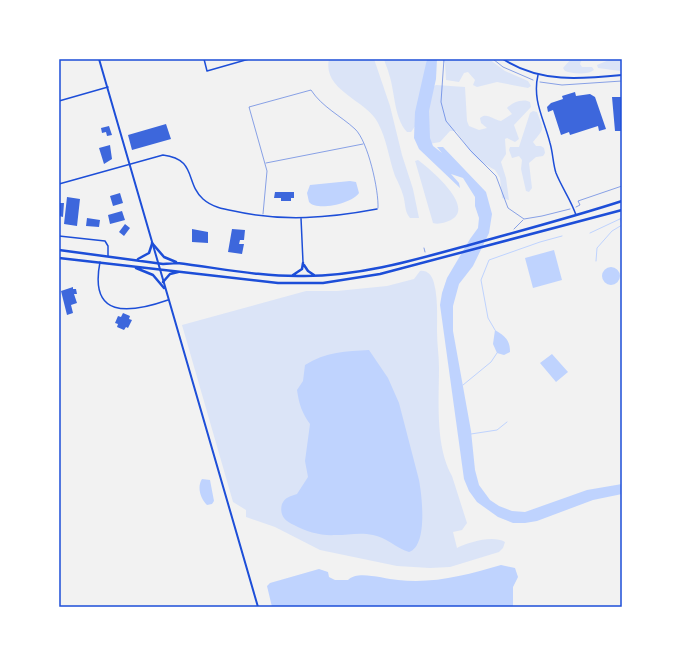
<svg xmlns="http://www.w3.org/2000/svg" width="681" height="666" font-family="Jost,sans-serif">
<rect width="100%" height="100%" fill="#f2f2f2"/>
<path fill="#dbe4f7" d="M329 59H374L390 106 402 155 413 189 419 218H410C404 211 406 204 403 195 401 188 398 182 395 176 389 159 387 140 378 123 367 100 322 91 329 59Z
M384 59H427L416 125 411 132H407C394 118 395 92 389 74 388 69 385 64 384 59Z
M441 59H489L505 71 528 81 531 86 528 88 497 82 477 87 473 85 475 80 468 72 464 73 459 82 446 80 445 63Z
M571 59H582L580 64 582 67H592L594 70C588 75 572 74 565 71L563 68Z
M622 59V70L620 71 598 68 597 65 609 60Z
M436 85 465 87 467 121 469 126 479 130 487 128 481 123 480 118C487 112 493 120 501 121L512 114 507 108C512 102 524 98 530 102L531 107 514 125 519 139 515 142 507 138 505 139 506 154 501 162 506 178 509 200 502 198 500 178 495 170 481 162 472 154 456 131H450L440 142 429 144 426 129 431 88Z
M533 111 537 112C544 131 545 127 533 142L536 146H541L544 148 545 153 543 156 536 157 529 163 532 188 529 192 526 191 521 169 522 160 519 156 512 158 509 150 510 147H519L530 113Z
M418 160C430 169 476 207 451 220 446 222 439 225 433 223L416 164 415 161Z
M420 271C427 270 432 275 434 283 438 298 437 316 437 331 437 344 439 356 439 368 439 401 435 446 452 476L467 523 462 530 453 532 457 548C469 542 493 535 505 542L503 548 499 552 450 567 430 568 397 566 320 550 275 527 246 517V510L233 502 182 325 306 291H337L387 286 414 279Z"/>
<path fill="#bfd3fe" d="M427 59H437L436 79 429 111 430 138 433 146 442 153 437 147H443L486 192 492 214 489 233 473 266 459 284 453 306V331L471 431 475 470 479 485 490 500 499 506 512 511 525 512 587 490 622 484V494L593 500 537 521 525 523H513L498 517 477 502 469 491 464 479 440 305 442 293 447 278 470 239 478 228 479 218 475 206V197L463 178 451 174 459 183 460 188 419 149 414 138 415 112Z
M350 181 356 182 359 193C353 203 317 212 309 202L307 193 310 185Z
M554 250 562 280 533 288 525 258Z
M602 276a9 9 0 1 1 18 0a9 9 0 1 1-18 0Z
M495 330C505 336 510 340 510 352L504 355 497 353 493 344Z
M369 350 388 378 399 403 419 480C422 496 428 546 409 552 396 548 386 537 373 535 360 532 348 535 336 535 321 536 307 532 294 525 285 521 279 515 282 504 285 497 291 496 297 494L308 477 305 461 310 424C302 413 299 404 297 390L303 381 305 365C325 352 347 351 369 350Z
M552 354 568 372 556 382 540 363Z
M202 479 210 480 214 501 212 504 207 505C200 498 197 487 202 479Z
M501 565 515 568 518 577 513 587V607H272L267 586 270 583 319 569 328 572 329 577 335 580H348C358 570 383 579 398 580 434 584 467 575 501 565Z"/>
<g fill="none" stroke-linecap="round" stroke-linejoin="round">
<path stroke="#bfd3fe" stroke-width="1" d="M590 233 622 218
M596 261 597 248 612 231 622 225 620 219
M495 330 488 318 481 280 489 260 540 242 562 236
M463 385 491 362 497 353
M471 434 497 430 507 422"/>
</g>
<path fill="#3d67dc" d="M575 92 576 96 590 94 595 97 606 129 599 131 598 126 570 135 569 132 561 135 553 110 548 112 547 107 551 103 563 99 562 96Z
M612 97H622V131H615Z
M166 124 171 139 132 150 128 135Z
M109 126 112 135 107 136 106 132 102 133 101 128Z
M110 145 112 159 104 164 99 148Z
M275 192H294V198H291V201H281V198H274Z
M120 193 123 203 113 206 110 196Z
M67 197 80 199 77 226 64 224Z
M59 203H64L63 217 59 216Z
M122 211 125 220 110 224 108 215Z
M87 218 100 220 99 227 86 226Z
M125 224 130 228 124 236 119 232Z
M192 229 208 232V243L192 242Z
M232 229 245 230 244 240H240L239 244H244L242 254 228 252Z
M73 287V289H76L77 294H74L77 303 71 305 73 313 67 315 61 291Z
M123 313 130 316 129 319 132 320 128 328 126 327 124 330 117 327 118 324 115 323 118 316 121 317Z"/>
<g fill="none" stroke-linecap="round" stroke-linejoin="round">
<path stroke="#1d4ed8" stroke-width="0.5" d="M444 59 441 102 446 121 470 150 496 176 508 208 524 219 542 216 570 209
M493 59 503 67 533 80
M540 82 562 85 622 81
M576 207 580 205 578 201 622 186
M514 229 523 220
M424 248 425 252"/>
<path stroke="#1d4ed8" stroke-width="0.5" d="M266 163 363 144
M263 214 267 171 249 107 311 90C322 107 341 116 355 129 368 141 379 191 378 208"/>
<path stroke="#1d4ed8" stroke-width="1.5" d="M204 59 207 71 249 59
M538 75C532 100 544 119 550 143 553 153 553 164 556 173 562 188 571 200 576 215
M59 101 108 87
M59 184 163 155C197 159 185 183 203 199 212 207 223 209 234 211 283 222 329 218 377 209
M301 218 303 262
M59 236 105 241 108 246V256
M100 262C89 318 128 314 168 300"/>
<path stroke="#1d4ed8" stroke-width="2" d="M99 59 258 607"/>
<path stroke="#1d4ed8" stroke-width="2" d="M503 59C540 83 581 79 622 75"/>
<path stroke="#1d4ed8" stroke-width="2.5" d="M152 243 164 257 176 262
M59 250 163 264 177 263C219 268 261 277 304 276 362 276 418 259 473 244 523 230 573 217 622 201
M59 258 278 283H323L380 274 622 210
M138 259 149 253 152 244
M304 265 308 271 314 275
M136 268 153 275 164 288
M293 275 302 269 303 263
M163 282 170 274 178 272"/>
</g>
<rect width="681" height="666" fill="none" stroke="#ffffff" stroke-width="120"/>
<rect x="60" y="60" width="561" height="546" fill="none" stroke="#1d4ed8" stroke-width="1.5"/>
</svg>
